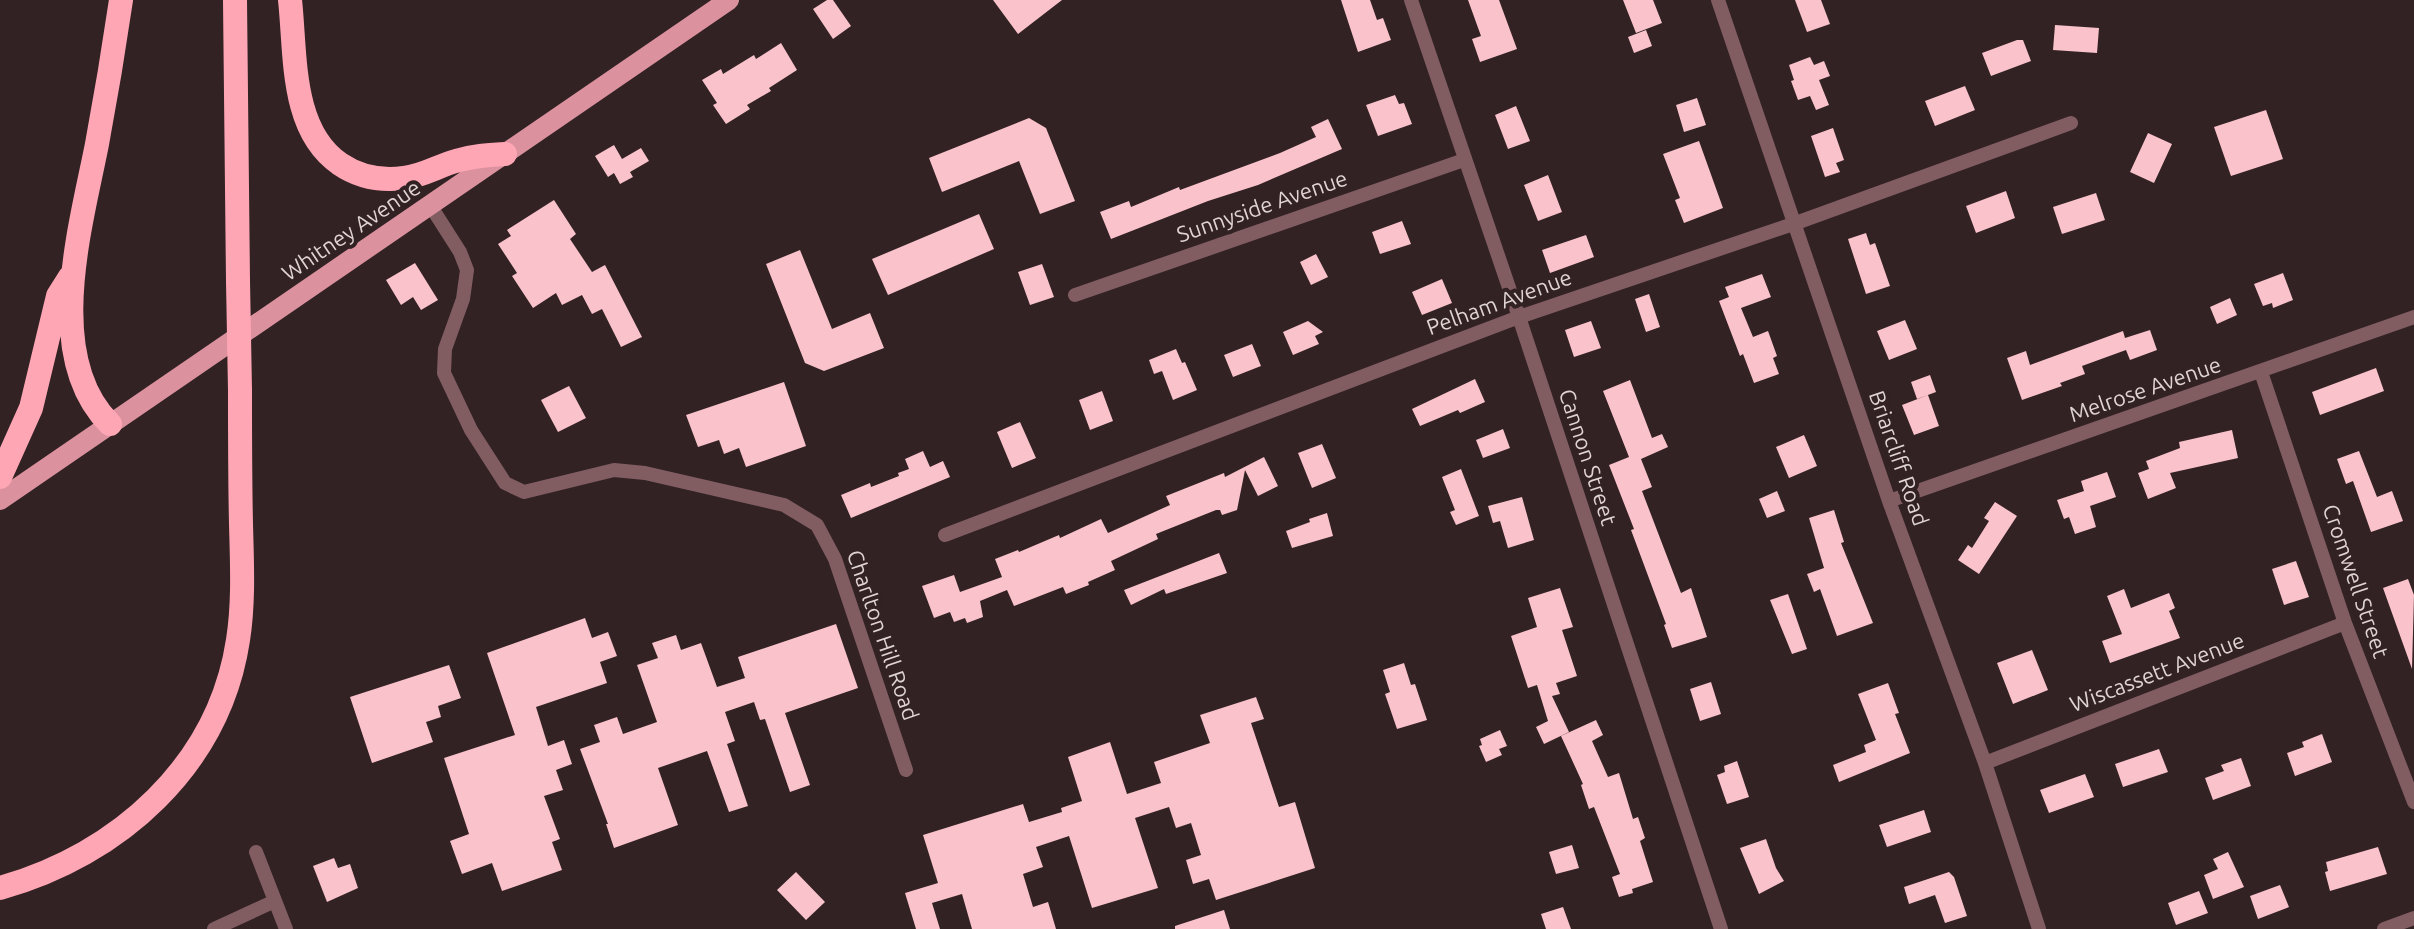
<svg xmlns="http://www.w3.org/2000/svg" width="2414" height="929" font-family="Ubuntu,sans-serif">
<rect width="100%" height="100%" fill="#322224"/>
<path fill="#fac3cb" d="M827 0H833L851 26 833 39 813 9Z
M993 0H1062L1018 34Z
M1341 0H1370L1377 20 1383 18 1391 40 1358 52Z
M1468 0H1499L1517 49 1480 62 1472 39 1481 36Z
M1623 0H1653L1662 23 1636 33Z
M1795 0H1821L1830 24 1807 32Z
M2055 25 2099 28 2097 53 2053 50Z
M1646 30 1652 46 1634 53 1628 37Z
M2017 40H2023L2031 61 1991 76 1982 53Z
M781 43 797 70 769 88 771 91 747 105 750 109 726 124 713 105 717 103 702 80 721 69 723 74 754 55 756 59Z
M1810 57 1814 65 1824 61 1830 76 1819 80 1829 105 1816 110 1810 96 1798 100 1791 81 1794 80 1789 65Z
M1965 86 1975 110 1935 126 1925 101Z
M1395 95 1399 104 1404 103 1412 124 1378 136 1366 105Z
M1697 98 1706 125 1684 132 1676 105Z
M1516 106 1530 141 1508 149 1495 115Z
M2266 110 2283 159 2231 176 2214 127Z
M1029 118 1046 128 1075 201 1040 214 1019 161 942 192 929 158Z
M1328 119 1342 149 1258 185 1208 201 1111 239 1100 212 1129 201 1131 207 1179 187 1180 190 1280 153 1316 137 1311 127Z
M1833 128 1844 160 1836 163 1840 172 1825 177 1811 136Z
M2148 133 2172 144 2154 183 2130 172Z
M1699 141 1723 208 1684 223 1675 200 1680 198 1663 154Z
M614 145 622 159 641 148 649 161 630 172 633 177 620 184 614 173 608 177 595 156Z
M1548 175 1562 212 1538 221 1524 185Z
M2006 191 2015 218 1976 233 1966 206Z
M2096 193 2105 220 2062 234 2053 207Z
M554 200 576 234 570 239 592 272 605 265 642 337 621 347 602 309 592 314 582 295 562 305 556 293 533 308 512 276 517 273 498 244 511 236 507 230Z
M979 214 994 249 888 295 872 259Z
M1402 221 1411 244 1380 254 1372 232Z
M1866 233 1870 245 1875 243 1890 286 1866 294 1848 239Z
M1586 235 1594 257 1550 273 1542 250Z
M800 250 832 329 870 313 884 348 824 371 805 363 766 264Z
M1316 254 1328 277 1311 285 1300 262Z
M415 263 438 300 421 310 413 297 401 305 386 280Z
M1042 264 1054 297 1030 305 1018 272Z
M2283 273 2293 300 2273 308 2272 303 2263 306 2254 284Z
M1762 274 1771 297 1741 308 1753 337 1768 331 1777 356 1773 358 1779 374 1754 383 1743 354 1740 356 1719 301 1729 297 1725 287Z
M1442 279 1452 303 1422 315 1412 292Z
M1649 294 1660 327 1646 332 1635 299Z
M2230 298 2237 315 2217 324 2210 307Z
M1905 320 1917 349 1889 360 1877 331Z
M1308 321 1323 332 1315 336 1319 344 1293 355 1283 332Z
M1591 321 1601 348 1574 357 1565 330Z
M2150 330 2157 350 2130 360 2126 350 2082 366 2085 374 2060 383 2062 386 2022 400 2007 358 2026 351 2030 365 2123 331 2125 338Z
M1252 344 1261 366 1233 377 1224 355Z
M1176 349 1182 363 1185 362 1197 390 1173 400 1162 371 1154 374 1149 360Z
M2376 368 2384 391 2320 415 2312 392Z
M1930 375 1936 392 1917 399 1911 382Z
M1475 379 1485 402 1460 413 1458 410 1420 426 1412 409Z
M1630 380 1652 438 1662 434 1668 447 1641 459 1652 487 1642 491 1681 593 1691 588 1707 637 1672 648 1664 625 1666 624 1631 530 1634 529 1609 465 1629 457 1603 391Z
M784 382 806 446 746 467 739 448 724 454 719 440 698 447 686 415Z
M569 386 586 418 558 432 541 400Z
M1102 391 1113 421 1090 430 1079 400Z
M1928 395 1939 426 1914 435 1902 405Z
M1020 422 1036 458 1012 468 997 432Z
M1503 429 1510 448 1483 458 1476 440Z
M2232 430 2238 458 2170 473 2176 488 2148 499 2138 473 2149 469 2146 461 2180 448 2179 442Z
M1804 435 1817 466 1789 478 1776 447Z
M1322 444 1336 478 1312 488 1298 453Z
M923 451 930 467 943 461 950 477 851 518 841 495 870 483 871 487 899 476 898 473 909 469 905 459Z
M2359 451 2377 497 2392 491 2403 521 2371 532 2353 481 2346 484 2337 459Z
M1264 457 1278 486 1258 496 1245 470 1237 510 1222 515 1220 510H1216L1156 534 1158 539 1111 561 1115 570 1088 582 1089 585 1066 594 1063 587 1014 606 1007 590 980 601 983 617 967 623 965 618 954 622 950 612 934 618 922 586 954 575 960 592 1002 577 995 559 1018 550 1019 552 1059 535 1060 538 1101 519 1108 533 1170 505 1166 496 1224 473 1225 477Z
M1461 469 1479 516 1456 525 1450 512 1455 510 1442 477Z
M2107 472 2116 497 2090 506 2096 527 2075 534 2069 517 2064 519 2057 500 2084 491 2081 481Z
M1777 491 1785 511 1767 518 1759 499Z
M1522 497 1534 540 1508 548 1500 521 1493 523 1488 506Z
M1995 502 2017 516 1979 574 1958 560 1968 545 1972 548 1989 521 1984 518Z
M1834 510 1844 542 1841 543 1873 623 1837 636 1820 589 1814 592 1807 574 1824 568 1809 518Z
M1327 513 1333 536 1292 548 1286 531 1310 522 1309 519Z
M1219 553 1227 573 1166 594 1164 589 1131 605 1124 590Z
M2296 561 2309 597 2284 605 2272 569Z
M2408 579 2414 595 2412 669 2383 588Z
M1560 588 1573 627 1562 630 1577 676 1556 683 1560 694 1552 696 1569 732 1544 744 1536 727 1548 721 1537 685 1528 688 1511 636 1537 627 1528 598Z
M2124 589 2131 608 2169 593 2175 608 2169 611 2180 638 2110 663 2102 641 2122 634 2107 596Z
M1788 594 1807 649 1792 654 1770 600Z
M585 618 592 638 608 632 617 656 600 662 607 683 536 707 548 746 564 740 572 764 556 770 563 790 544 796 560 839 552 842 562 870 502 891 492 863 462 874 450 841 469 834 444 758 515 735 487 653Z
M836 624 858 688 785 713 810 785 790 792 765 719 760 720 754 702 725 712 735 741 727 744 748 806 729 812 707 751 658 768 678 825 614 848 606 824H608L580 749 600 742 594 725 617 717 623 734 657 722 637 665 658 658 652 643 676 635 681 650 701 643 717 687 745 678 738 657Z
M2032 650 2048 690 2013 704 1997 663Z
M1404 663 1411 685 1415 684 1427 720 1397 729 1385 694 1390 692 1383 670Z
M449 665 461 698 438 706 441 717 426 722 433 742 372 763 350 697Z
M1711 682 1721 714 1700 721 1690 689Z
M1888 683 1899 713 1895 714 1910 753 1839 782 1833 765 1866 752 1864 745 1876 740 1858 694Z
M1256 697 1264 719 1251 723 1279 807 1295 802 1315 868 1216 900 1209 879 1193 884 1186 860 1201 855 1191 823 1176 828 1169 807 1135 818 1158 888 1092 908 1069 836 1036 847 1043 867 1023 874 1033 907 1048 902 1056 929H972L962 894 932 903 940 929H916L905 893 938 883 923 835 1023 804 1029 822 1062 812 1061 808 1082 801 1068 757 1110 742 1127 794 1161 783 1154 762 1210 743 1200 715Z
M1596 720 1603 735 1592 741 1608 777 1619 773 1633 819 1638 817 1645 838 1640 841 1653 882 1632 889 1633 893 1619 897 1612 877 1620 874 1594 807 1589 809 1581 785 1583 784 1561 736Z
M1500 730 1507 746 1499 749 1502 755 1486 762 1479 746 1482 745 1480 739Z
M2322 734 2332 762 2295 776 2287 753 2304 747 2302 742Z
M2159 749 2168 772 2123 787 2115 764Z
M2241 758 2251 786 2213 800 2205 778 2224 771 2221 765Z
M1737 761 1749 797 1727 804 1717 775 1725 772 1724 766Z
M2085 774 2094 797 2049 813 2040 790Z
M1924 810 1931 832 1887 847 1879 825Z
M1766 839 1776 868 1784 881 1759 894 1740 848Z
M1572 845 1579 868 1556 874 1549 852Z
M2378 847 2387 874 2330 891 2325 872 2328 871 2326 862Z
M2228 852 2244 887 2213 899 2204 875 2218 869 2213 859Z
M334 858 338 868 350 864 358 888 327 902 313 866Z
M796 872 825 902 806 920 777 890Z
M1949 872 1954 877 1967 916 1945 923 1935 895 1909 904 1904 887Z
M2280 885 2289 907 2258 919 2250 896Z
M2199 891 2208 913 2176 925 2168 903Z
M1563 907 1571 929H1546L1541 914Z
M1224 910 1230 929H1175V926Z"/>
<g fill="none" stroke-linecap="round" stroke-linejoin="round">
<path stroke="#815d62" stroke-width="14" d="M1411 0 1519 317 1721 929
M1718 0 1889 501 1985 763 2039 929
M430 205 460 252 467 270 463 299 445 349 444 373 471 430 505 483 524 492 614 470 645 473 784 505 817 525 835 559 906 770
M1075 295 1464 160
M2261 372 2345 623 2414 802
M1889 501 2414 317
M945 535 1519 317 1796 223 2071 123
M1985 763 2345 623
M256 852 286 929
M214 929 275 901
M2384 929 2414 918"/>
<path stroke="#db929e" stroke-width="20" d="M0 500 729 0"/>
<path stroke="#ffa6b5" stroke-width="24" d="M235 0 238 281
M290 0C296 54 290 130 340 164 359 177 381 181 404 178 423 176 438 166 456 161 472 156 488 155 505 154
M110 424C42 357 81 226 97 144 106 96 114 48 121 0
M0 477 31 408 58 296 70 277
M0 888C119 855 219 765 238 640 244 602 242 563 241 524 240 480 240 435 240 391"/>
<path stroke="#ffa6b5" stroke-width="24" d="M238 281 240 391"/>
</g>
<g text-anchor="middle" stroke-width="8" stroke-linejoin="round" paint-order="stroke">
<g font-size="22" fill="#dfd3d4" stroke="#322224">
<text transform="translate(1262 206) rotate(-19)" y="8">Sunnyside Avenue</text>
<text transform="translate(351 230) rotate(-34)" y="8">Whitney Avenue</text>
<text transform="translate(1499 302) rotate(-20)" y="8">Pelham Avenue</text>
<text transform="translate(2145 389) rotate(-19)" y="8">Melrose Avenue</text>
<text transform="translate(1588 457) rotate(72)" y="8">Cannon Street</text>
<text transform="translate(1899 458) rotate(71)" y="8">Briarcliff Road</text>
<text transform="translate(2356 581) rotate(71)" y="8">Cromwell Street</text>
<text transform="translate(883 635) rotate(71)" y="8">Charlton Hill Road</text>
<text transform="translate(2157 672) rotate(-21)" y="8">Wiscassett Avenue</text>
</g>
</g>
</svg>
